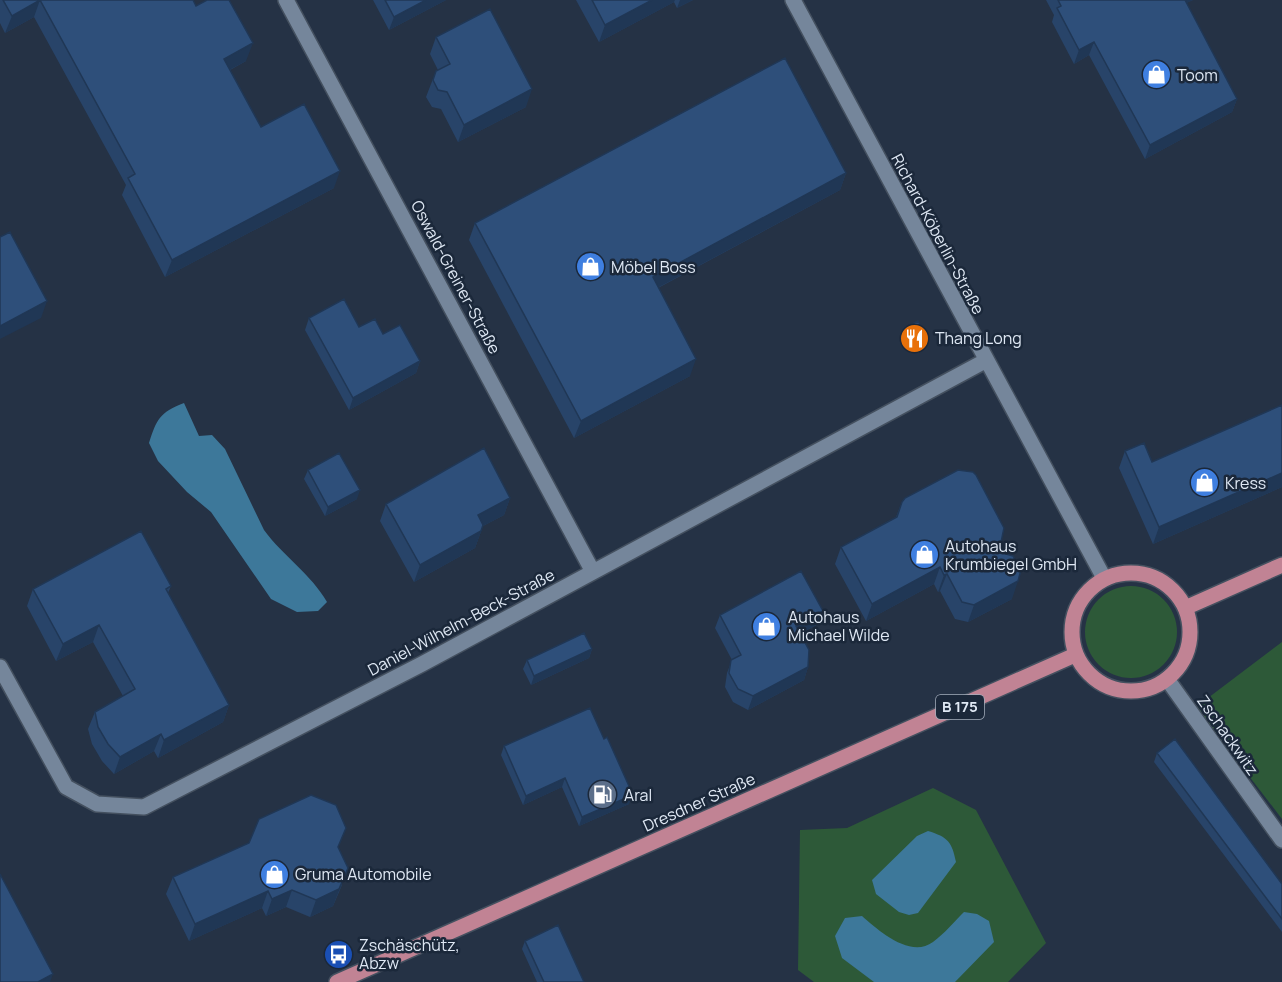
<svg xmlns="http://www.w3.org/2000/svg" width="1282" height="982" font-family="Manrope,sans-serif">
<rect width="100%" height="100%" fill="#253245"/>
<path fill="#2d5938" d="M1085 632a46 46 0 1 1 92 0a46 46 0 1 1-92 0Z
M1282 642V819L1196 707Z
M933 788 976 810 1046 943 1008 982H814L798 970 800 830 847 828Z"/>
<path fill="#3d789a" d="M184 403 199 436 212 435 225 449 264 530C283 556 311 574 327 602L318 611 297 612 271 599 211 512 187 492 158 461 149 443C157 419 159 413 184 403Z
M928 831C948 837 952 842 956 862L918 913 909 915 899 912 876 894 872 880 917 836Z
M964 912 977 914 989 921 994 942 955 982H874L842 958 835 936 845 918 862 916C878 930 910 959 933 942 944 934 954 922 964 912Z"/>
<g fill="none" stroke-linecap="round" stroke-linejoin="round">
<defs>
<path id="street" d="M286 0 593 572
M793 0 1104 578
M0 667 66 787 97 804 144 807 422 664 985 361
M1167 679 1282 840"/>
<path id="primary" d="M1072 632a59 59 0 1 1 118 0a59 59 0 1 1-118 0Z
M1185 608 1282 565
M337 982 1075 655"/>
</defs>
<use href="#street" stroke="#44505f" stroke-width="18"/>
<use href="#primary" stroke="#44505f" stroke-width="18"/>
<use href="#street" stroke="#75869b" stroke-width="15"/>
<use href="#primary" stroke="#c18394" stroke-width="15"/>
</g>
<path fill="#284469" d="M0 0H193L196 6 246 61 230 70 261 127 334 188 165 277 122 195 126 185 34 17 5 33 0 23Z
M373 0H446L389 30Z
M576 0H693L677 8 674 2 599 42Z
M1046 0H1193L1186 3 1237 99 1232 112 1145 159 1089 55 1074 64 1052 22 1054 15Z
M436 37 526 107 458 142 441 109 432 107 426 97 436 71 438 70 430 54Z
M846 173 840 190 658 288 690 376 574 438 469 240 475 223Z
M309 318 359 327 383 334 420 361 416 373 349 410 305 330Z
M904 328 925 342 911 349 903 333Z
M1282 405V487L1153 544 1119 468 1125 451 1152 462Z
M308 470 357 499 325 516 304 479Z
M510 498 504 515 483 526 475 548 414 582 380 521 386 504Z
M902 502 999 552 1012 599 968 622 955 619 940 591 938 592 934 584 866 621 835 564 841 547 896 517Z
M171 586 168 593 229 705 223 722 158 758 154 751 114 774 102 761 92 744 88 729 95 712 123 696 93 642 56 661 27 606 33 589Z
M823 611 818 624 800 634 808 667 804 680 748 710 733 702 725 687 727 673 732 660 715 628 720 615Z
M592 649 589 658 531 685 523 669 527 660Z
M504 746 629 804 579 826 562 787 523 805 501 755Z
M1157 753 1282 884V932L1154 762Z
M339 847 342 885 333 906 310 917 286 907 266 916 262 908 189 941 166 894 173 877Z
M525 941 584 982H537L522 949Z"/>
<path fill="#203755" d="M40 0 34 17 5 33 12 16Z
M426 0H446L389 30 394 17Z
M652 0H675L674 2 599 42 605 25Z
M680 0H693L677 8Z
M1180 0H1193L1177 8Z
M1094 42 1089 55 1074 64 1079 50Z
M253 43 246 61 218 76 224 59Z
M532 89 526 107 458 142 464 125Z
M1237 99 1232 112 1145 159 1150 145Z
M340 171 334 188 165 277 172 260Z
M846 173 840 190 646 294 653 277Z
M47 301 41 318 0 339V326Z
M927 338 925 342 911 349 913 345Z
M696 359 690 376 574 438 581 421Z
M420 361 416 373 349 410 353 398Z
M1282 473V487L1153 544 1159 527Z
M360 490 357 499 325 516 328 507Z
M510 498 504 515 483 526 475 548 414 582 420 565 478 515Z
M940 567 934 584 866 621 872 604Z
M947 574 940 591 938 592 944 575Z
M1018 581 1012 599 968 622 974 605Z
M823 611 818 624 791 639 796 626Z
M99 625 93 642 56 661 63 644Z
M592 649 589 658 531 685 534 676Z
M808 667 804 680 748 710 753 696Z
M229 705 223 722 158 758 164 740Z
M161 734 154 751 114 774 120 757Z
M565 778 562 787 523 805 526 796Z
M633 795 629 804 579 826 582 817Z
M348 868 333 906 310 917 316 900Z
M292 890 286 907 266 916 272 899Z
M268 891 262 908 189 941 195 924Z
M53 974 50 982H38Z"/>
<path fill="#2e4f7a" stroke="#203755" stroke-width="1.5" d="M3 0H40L12 16Z
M40 0H193L196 6 207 0H229L253 43 224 59 261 127 304 104 340 171 172 260 128 178 135 174Z
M385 0H426L394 17Z
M592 0H652L605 25Z
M1058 0H1185L1237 99 1150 145 1094 42 1079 50 1057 8 1061 6Z
M490 9 532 89 464 125 447 92 438 90 433 80 436 71 450 64 436 37Z
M785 58 846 173 653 277 696 359 581 421 475 223Z
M10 232 47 301 0 326V237Z
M344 299 359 327 375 319 383 334 400 325 420 361 353 398 309 318Z
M918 321 927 338 913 345 904 328Z
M1282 405V473L1159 527 1125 451 1144 443 1152 462Z
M484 448 510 498 478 515 483 525 481 531 420 565 386 504Z
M339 453 360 490 328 507 308 470Z
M958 470 973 472 976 475 1004 528 999 552 1013 556 1021 570 1018 581 974 605 962 602 947 574 944 575 940 567 872 604 841 547 897 517 902 502 905 498Z
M141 531 171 586 166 589 229 705 164 740 161 734 120 757 108 744 98 727 95 712 135 689 99 625 63 644 33 589Z
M801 571 823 611 796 626 809 650 808 667 753 696 738 689 729 673 731 660 741 655 720 615Z
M584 633 592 649 534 676 527 660Z
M590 708 604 739 607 737 633 795 582 817 565 778 526 796 504 746Z
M1175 739 1282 884V919L1157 753Z
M311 795 336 805 346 828 338 847 348 868 339 889 316 900 292 890 272 899 268 891 195 924 173 877 249 843 259 819Z
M0 874 53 974 38 982H0Z
M558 925 584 982H544L525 941Z"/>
<defs>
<symbol id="shop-disc" viewBox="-11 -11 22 22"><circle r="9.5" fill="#3f7fe0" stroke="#1b283a"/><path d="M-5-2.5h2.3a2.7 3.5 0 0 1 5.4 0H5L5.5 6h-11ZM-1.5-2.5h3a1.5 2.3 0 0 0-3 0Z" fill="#fff"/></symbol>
<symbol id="restaurant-disc" viewBox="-11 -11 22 22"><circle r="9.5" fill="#e8710a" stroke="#1b283a"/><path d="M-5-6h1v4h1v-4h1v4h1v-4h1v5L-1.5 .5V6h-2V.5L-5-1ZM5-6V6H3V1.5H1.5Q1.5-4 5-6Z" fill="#fff"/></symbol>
<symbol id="fuel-disc" viewBox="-11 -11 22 22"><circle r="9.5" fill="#5c6f8a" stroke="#1b283a"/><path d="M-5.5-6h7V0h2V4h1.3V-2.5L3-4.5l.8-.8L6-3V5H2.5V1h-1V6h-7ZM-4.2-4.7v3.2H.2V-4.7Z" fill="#fff"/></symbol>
<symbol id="bus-disc" viewBox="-11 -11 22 22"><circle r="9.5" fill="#1a4fb4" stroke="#1b283a"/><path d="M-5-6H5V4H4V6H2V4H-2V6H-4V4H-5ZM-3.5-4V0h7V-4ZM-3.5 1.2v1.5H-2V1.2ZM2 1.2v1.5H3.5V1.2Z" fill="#fff"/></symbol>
</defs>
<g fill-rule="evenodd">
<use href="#shop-disc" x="1140" y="58" width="33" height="33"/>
<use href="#shop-disc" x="574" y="250" width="33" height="33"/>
<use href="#restaurant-disc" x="898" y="322" width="33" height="33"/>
<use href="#shop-disc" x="1188" y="466" width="33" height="33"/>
<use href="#shop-disc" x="908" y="538" width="33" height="33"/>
<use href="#shop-disc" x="750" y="610" width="33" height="33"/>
<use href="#fuel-disc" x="586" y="778" width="33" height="33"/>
<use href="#shop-disc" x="258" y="858" width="33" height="33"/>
<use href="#bus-disc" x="322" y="938" width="33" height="33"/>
</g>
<g text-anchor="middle" stroke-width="5" stroke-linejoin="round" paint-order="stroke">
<rect fill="#1b283a" stroke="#a4aebc" stroke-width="1.5" x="936" y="695" width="48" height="24" rx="4.5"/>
<g font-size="15" font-weight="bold" fill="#dfe8f4">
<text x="960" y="712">B 175</text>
</g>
<g font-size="16" fill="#dfe8f4" stroke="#1b283a" text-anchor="start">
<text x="1177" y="81">Toom</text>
<text x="611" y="273">Möbel Boss</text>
<text x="935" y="344">Thang Long</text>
<text x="1225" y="489">Kress</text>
<text x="945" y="552">Autohaus<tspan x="945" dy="18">Krumbiegel GmbH</tspan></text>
<text x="788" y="623">Autohaus<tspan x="788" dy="18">Michael Wilde</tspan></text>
<text x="624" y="801">Aral</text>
<text x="295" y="880">Gruma Automobile</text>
<text x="359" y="951">Zschäschütz,<tspan x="359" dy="18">Abzw</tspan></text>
</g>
<g font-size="16" fill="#dfe8f4" stroke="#1b283a">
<text transform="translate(938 234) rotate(62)" y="6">Richard-Köberlin-Straße</text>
<text transform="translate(456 277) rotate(62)" y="6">Oswald-Greiner-Straße</text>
<text transform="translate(461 622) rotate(-28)" y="6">Daniel-Wilhelm-Beck-Straße</text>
<text transform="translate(1228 735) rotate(55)" y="6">Zschackwitz</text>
<text transform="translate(699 802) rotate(-24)" y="6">Dresdner Straße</text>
</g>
</g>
</svg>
